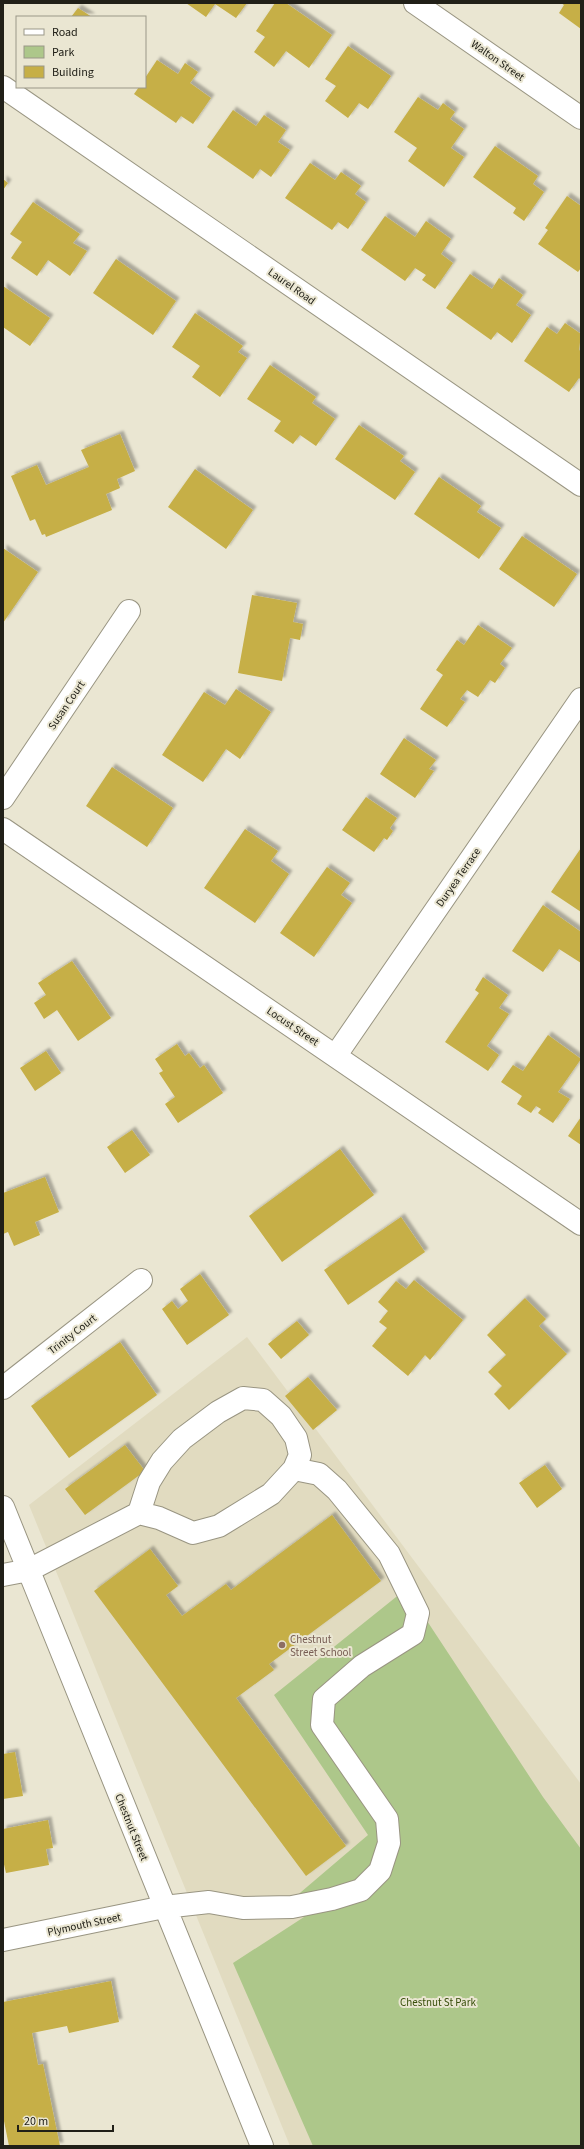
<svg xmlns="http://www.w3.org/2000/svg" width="584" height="2149" font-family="'Source Sans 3',sans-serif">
<defs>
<filter id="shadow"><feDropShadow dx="3.5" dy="-3.5" stdDeviation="1" flood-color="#0004"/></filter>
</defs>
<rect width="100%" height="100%" fill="#eae6d2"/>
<path fill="#e1dbc0" d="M247 1337 581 1784V2146H290L29 1505Z"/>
<path fill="#adc78a" d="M406 1589 543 1797 581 1849V2146H313L233 1963 304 1917 294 1898 368 1835 274 1695Z"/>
<path fill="#c6af46" filter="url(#shadow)" d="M186 3H247L236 18 215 4 206 17Z
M275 3H286L332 35 309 68 286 51 274 67 254 52 265 37 256 31Z
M561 3H581V29L559 13 564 5Z
M78 8 92 17H71Z
M348 46 391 76 368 109 359 103 348 118 325 101 336 86 325 79Z
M157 60 178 74 185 63 198 72 190 83 211 98 193 124 181 116 176 123 134 94 139 87H145V78Z
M418 97 438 110 443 103 455 112 450 119 464 129 451 148 464 157 444 187 408 161 417 148 394 132Z
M233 110 256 126 264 115 286 130 278 142 290 150 271 177 260 169 253 179 207 147Z
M495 146 538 176 533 184 544 192 524 221 513 213 516 208 473 177Z
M310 163 335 180 341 172 361 186 355 194 366 202 348 229 338 222 332 230 285 198Z
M3 179 8 183 3 190Z
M567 196 581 206V268L578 272 538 244 548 230 545 228Z
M33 202 80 234 73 243 87 251 70 276 48 260 37 276 11 258 22 242 10 234Z
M385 216 415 237 426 221 451 239 441 254 453 263 435 289 422 280 426 275 415 268 405 281 361 250Z
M116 259 176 301 153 335 93 293Z
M470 274 492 289 499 278 523 295 516 305 531 315 512 343 497 332 491 340 446 308Z
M3 286 50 318 30 346 3 327Z
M195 313 243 346 238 352 247 358 220 397 192 377 200 366 172 347Z
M565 323 581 334 579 350 581 351V380L579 378 569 392 524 361 547 327 557 334Z
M270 365 316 397 312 403 335 419 316 446 300 435 293 444 274 431 281 421 247 399Z
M359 425 404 456 400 461 415 472 395 500 335 459Z
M120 434 135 471 117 479 120 488 106 494 112 510 46 537 45 534 42 535 35 519 30 521 11 476 37 465 46 485 89 467 81 450Z
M195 469 253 510 226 549 168 507Z
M439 477 481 506 477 512 501 528 479 559 414 514Z
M522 536 577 574 554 607 499 569Z
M3 548 38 572 3 623Z
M252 595 297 603 293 622 303 624 300 640 290 638 282 681 238 673Z
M478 625 512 648 500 664 505 668 495 683 490 680 478 697 467 690 460 699 465 702 447 727 420 709 443 675 436 670 457 640 464 645Z
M236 689 271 712 240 759 226 749 203 782 162 755 204 692 225 705Z
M404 738 436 760 429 769 434 771 415 798 380 774Z
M112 767 173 808 147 847 86 806Z
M366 797 397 818 390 828 393 831 387 840 384 838 374 852 342 830Z
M245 829 278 851 271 861 289 874 255 923 204 888Z
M581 848V912L551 892Z
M327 867 350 883 341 895 352 903 314 957 280 933Z
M543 905 581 932V963L559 949 543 972 512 951Z
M72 961 111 1018 78 1041 57 1010 44 1019 34 1003 46 995 38 983Z
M483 977 508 995 499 1008 509 1014 487 1046 499 1055 488 1071 445 1042 479 993 475 990Z
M548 1035 581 1059 558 1092 570 1099 553 1123 538 1113 541 1109 536 1106 531 1113 517 1104 522 1096 501 1082 513 1065 523 1071Z
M177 1044 185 1056 189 1053 200 1068 204 1065 223 1093 178 1123 165 1104 175 1097 159 1073 163 1071 155 1059Z
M46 1051 61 1073 35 1091 20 1068Z
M581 1117V1145L568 1136Z
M132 1130 150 1155 125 1173 107 1147Z
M340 1149 374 1195 282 1262 249 1216Z
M45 1177 59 1212 35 1222 40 1235 14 1246 8 1232 3 1234V1193Z
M401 1217 425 1252 348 1305 324 1270Z
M200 1274 229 1315 187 1345 162 1309 172 1301 178 1309 188 1301 180 1289Z
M414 1280 463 1320 430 1360 425 1355 408 1376 372 1346 387 1328 379 1322 388 1311 378 1302 396 1281 406 1289Z
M525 1298 546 1319 539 1326 567 1354 509 1410 494 1394 502 1386 488 1372 506 1355 487 1335Z
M297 1321 309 1335 281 1359 268 1344Z
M120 1342 157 1395 69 1458 31 1406Z
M308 1377 337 1410 313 1430 285 1396Z
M125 1445 145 1471 85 1515 65 1489Z
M545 1465 562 1489 537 1508 519 1483Z
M332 1515 381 1581 269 1664 274 1670 236 1698 346 1846 306 1876 94 1591 150 1549 178 1586 166 1595 182 1616 226 1584 231 1590Z
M15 1752 23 1796 3 1799V1754Z
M48 1820 53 1848 46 1849 49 1865 6 1873 3 1860V1829Z
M111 1981 119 2022 69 2033 67 2026 32 2033 38 2065 43 2064 60 2146H9L3 2116V2002Z"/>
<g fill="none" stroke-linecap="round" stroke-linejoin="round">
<defs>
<path id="minor" d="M415 3 581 118
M3 87 581 485
M3 798 129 611
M3 829 581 1224
M336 1055 581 699
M3 1388 141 1280
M3 1507 262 2146
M3 1575 29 1570 139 1513 149 1482 162 1461 182 1439 218 1412 243 1398 263 1400 281 1416 296 1438 300 1455 294 1469 271 1494 219 1526 193 1533 159 1518 139 1513
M3 1940 164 1907 209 1902 243 1908 292 1907 332 1899 361 1890 380 1871 389 1843 387 1819 322 1725 324 1699 362 1666 413 1634 418 1613 389 1554 337 1490 319 1474 294 1469"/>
</defs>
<use href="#minor" stroke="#999582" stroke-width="24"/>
<use href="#minor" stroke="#fff" stroke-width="22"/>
</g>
<circle fill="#8d6e63" stroke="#eae6d2" stroke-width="1.5" cx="282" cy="1645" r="4"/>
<g text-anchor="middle" stroke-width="4" stroke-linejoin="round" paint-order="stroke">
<g font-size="11" fill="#212018" stroke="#eae6d2">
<text transform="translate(498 60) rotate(35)" y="4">Walton Street</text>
<text transform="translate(292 286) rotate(35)" y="4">Laurel Road</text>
<text transform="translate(66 705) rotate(-56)" y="4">Susan Court</text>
<text transform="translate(458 877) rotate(-55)" y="4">Duryea Terrace</text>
<text transform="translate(293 1026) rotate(34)" y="4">Locust Street</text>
<text transform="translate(72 1334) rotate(-38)" y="4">Trinity Court</text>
<text transform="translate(132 1827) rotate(68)" y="4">Chestnut Street</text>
<text transform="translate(84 1924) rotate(-12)" y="4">Plymouth Street</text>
</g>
<g font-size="11" fill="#785e54" stroke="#eae6d2" text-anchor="start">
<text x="290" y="1643">Chestnut<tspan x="290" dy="13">Street School</tspan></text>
</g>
<g font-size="11" fill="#384e0a" stroke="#eae6d2">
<text x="438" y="2006">Chestnut St Park</text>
</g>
</g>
<rect width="584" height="2149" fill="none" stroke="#212018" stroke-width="8"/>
<rect x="16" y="16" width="130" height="72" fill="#eae6d2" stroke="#9a9788"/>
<rect x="24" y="29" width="20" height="6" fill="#ffffff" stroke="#9a9788"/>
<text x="52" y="36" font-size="12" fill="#212018">Road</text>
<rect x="24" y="46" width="20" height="12" fill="#adc78a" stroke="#9a9788"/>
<text x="52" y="56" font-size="12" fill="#212018">Park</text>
<rect x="24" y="66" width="20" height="12" fill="#c6af46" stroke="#9a9788"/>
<text x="52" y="76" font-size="12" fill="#212018">Building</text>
<path d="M18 2125v6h95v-6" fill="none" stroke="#212018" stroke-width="2"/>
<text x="24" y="2125" font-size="12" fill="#212018" stroke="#eae6d2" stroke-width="3" paint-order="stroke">20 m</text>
</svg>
